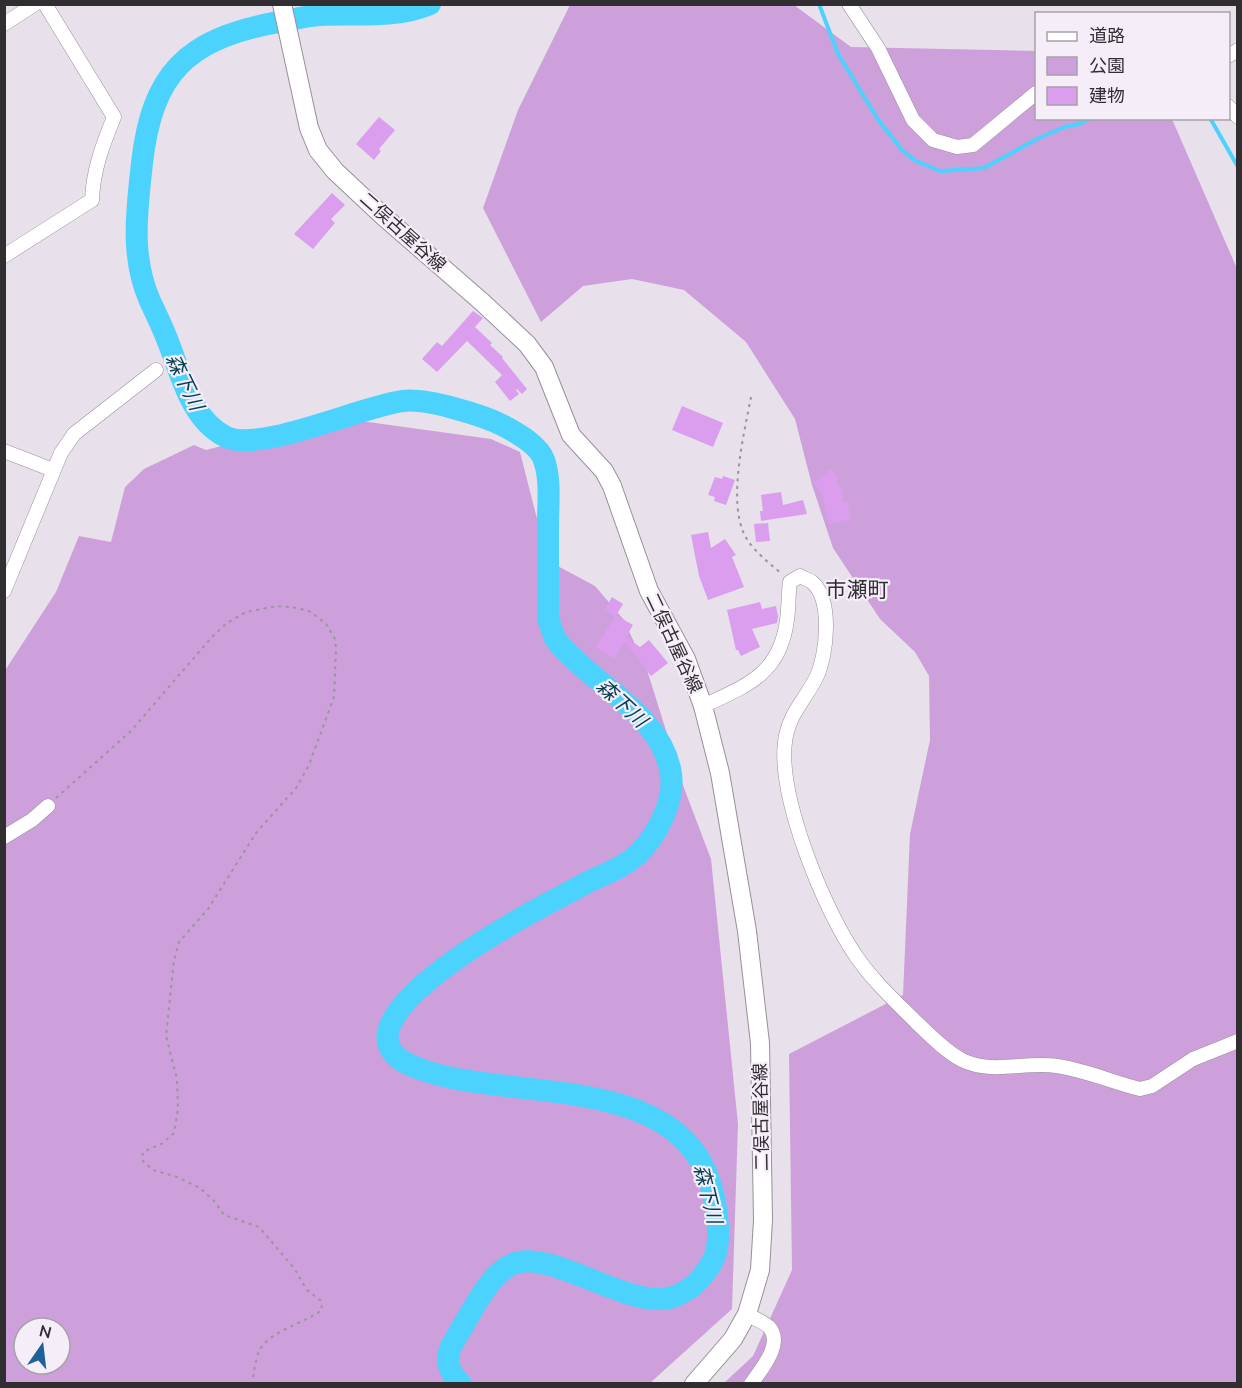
<svg xmlns="http://www.w3.org/2000/svg" width="1242" height="1388" font-family="'Nunito Sans','Noto Sans JP',sans-serif">
<rect width="100%" height="100%" fill="#e8e0eb"/>
<path fill="#cea0db" fill-rule="evenodd" d="M570 5H794L851 47 1036 51V118L1172 119 1238 271 1237 1383H724L753 1356 792 1270 789 1054 903 995 910 834 930 740 929 676 915 652 880 619 833 548 812 485 795 419 746 342 684 290 632 279 583 286 541 322 483 208 518 110Z
M332 417 491 439 520 452 536 515 552 563 595 586 624 620 648 673 684 788 711 859 738 1124 732 1309 650 1383H5L4 672 56 592 79 536 111 542 125 487 144 469 194 445 206 450ZM24 1328H60V1364H24Z"/>
<g fill="none" stroke-linecap="round" stroke-linejoin="round">
<path stroke="#4bd2fd" stroke-width="4" d="M819 4 838 54 879 121 903 151 916 161 940 171 984 168 1037 139 1064 127 1079 124 1092 118
M1210 118 1238 167"/>
<path stroke="#4bd2fd" stroke-width="22" d="M430 4C394 19 357 13 320 15 304 16 288 21 273 23 186 40 152 74 142 163 137 210 130 256 150 301 156 314 162 326 167 339 181 373 190 419 226 437 260 453 362 406 403 401 426 398 483 415 504 426 517 433 539 445 544 460 551 480 548 503 548 524 548 555 548 587 548 618 550 624 552 632 555 638 559 646 568 653 574 659 609 693 663 721 671 774 675 802 656 837 637 855 622 868 605 874 588 882 569 892 551 902 532 912 502 929 364 1006 391 1050 397 1060 409 1065 420 1069 506 1102 675 1071 710 1183 716 1201 721 1234 716 1252 713 1264 702 1278 693 1286 683 1293 672 1299 661 1299 631 1301 580 1272 547 1264 536 1262 525 1259 513 1264 487 1274 467 1322 451 1346 445 1361 449 1373 461 1384"/>
</g>
<path fill="#db9ded" d="M379 117 395 130 379 149 381 151 374 160 356 144Z
M332 193 345 205 331 219 335 223 313 249 294 234Z
M473 311 483 318 475 327 492 343 490 345 503 357 502 358 527 389 522 394 517 389 516 390 519 394 510 401 495 382 502 375 467 341 437 372 422 359 437 342 442 346Z
M682 406 723 423 713 447 672 430Z
M831 469 838 479 836 481 842 490 844 503 848 502 851 519 829 524 823 496 814 483Z
M723 476 735 480 726 505 714 501 715 497 708 495 715 477 722 479Z
M781 492 783 505 803 500 807 514 761 521 760 511H763L761 495Z
M768 523 770 541 756 542 754 524Z
M708 532 711 548 725 539 736 555 732 557 744 587 708 600 699 576 691 535Z
M612 597 623 604 615 617 604 610Z
M760 602 762 609 776 606 778 616 777 623 752 629 760 647 741 656 738 650H736L727 610Z
M616 615 633 625 626 637 640 647 649 640 668 663 651 676 625 642 614 659 596 647Z"/>
<g fill="none" stroke-linecap="round" stroke-linejoin="round">
<defs>
<path id="minor" d="M849 4 878 48 913 120 933 140 957 147 973 145 1036 93
M4 24 35 4
M1228 56 1238 50
M1228 106 1238 117
M4 256 92 200C93 170 103 144 114 117L45 4
M4 451 53 470
M4 591 61 453 74 434 156 370
M703 706C748 685 780 674 787 620 789 607 788 595 790 582L800 576C803 578 809 580 812 582 833 600 827 656 816 678 805 700 788 715 785 742 778 797 824 910 856 956 873 981 895 1001 917 1023 931 1036 945 1051 962 1060 992 1075 1025 1061 1057 1066 1085 1070 1112 1082 1140 1089L1152 1086 1193 1059 1238 1041
M4 837 32 820 48 806
M747 1314C753 1318 764 1322 769 1327 784 1344 761 1369 751 1384"/>
<path id="secondary" d="M282 4 309 128 318 150 335 171 383 216 482 302 527 344 544 367 571 435 604 471 612 486 649 591 686 659 703 706 720 773 747 931 760 1043 763 1220 760 1270 747 1314 733 1339 694 1384"/>
</defs>
<use href="#minor" stroke="#979099" stroke-width="15"/>
<use href="#secondary" stroke="#979099" stroke-width="20"/>
<path stroke="#9a949c" stroke-width="2" stroke-dasharray="3 4.5" stroke-linecap="butt" d="M751 397C744 434 728 499 744 534 752 550 768 562 782 574
M56 798 131 731 211 638 227 623 246 612 277 606 298 608 311 612 326 624 335 639 336 649 334 697 309 765 296 788 256 833 208 909 179 942 174 960 166 1036 177 1079 178 1109 174 1133 163 1143 143 1152 142 1160 153 1170 177 1177 200 1188 214 1201 224 1215 259 1227 294 1268 307 1290 321 1301 322 1310C304 1323 268 1332 259 1351 255 1361 254 1373 252 1384"/>
<use href="#minor" stroke="#fff" stroke-width="14"/>
<use href="#secondary" stroke="#fff" stroke-width="18"/>
</g>
<g text-anchor="middle" stroke-width="4.5" stroke-linejoin="round" paint-order="stroke">
<g font-size="18" fill="#312e32" stroke="#f5edf8">
<text transform="translate(403 232) rotate(42)" y="6">二俣古屋谷線</text>
<text transform="translate(674 643) rotate(65)" y="6">二俣古屋谷線</text>
<text transform="translate(761 1117) rotate(-91)" y="6">二俣古屋谷線</text>
</g>
<g font-size="20" font-style="italic" fill="#013f51" stroke="#f5edf8">
<text transform="translate(185 382) rotate(64)" y="7">森下川</text>
<text transform="translate(622 703) rotate(43)" y="7">森下川</text>
<text transform="translate(708 1194) rotate(76)" y="7">森下川</text>
</g>
<g font-size="21" fill="#312e32" stroke="#f5edf8">
<text x="857" y="597">市瀬町</text>
</g>
</g>
<rect width="1242" height="1388" fill="none" stroke="#312e32" stroke-width="12"/>
<rect x="1035" y="12" width="195" height="108" fill="#f5edf8" stroke="#a7a1a9" stroke-width="1.5"/>
<rect x="1047" y="32" width="30" height="9" fill="#ffffff" stroke="#a7a1a9" stroke-width="1.5"/>
<text x="1089" y="42" font-size="18" fill="#312e32">道路</text>
<rect x="1047" y="57" width="30" height="18" fill="#cea0db" stroke="#a7a1a9" stroke-width="1.5"/>
<text x="1089" y="72" font-size="18" fill="#312e32">公園</text>
<rect x="1047" y="87" width="30" height="18" fill="#db9ded" stroke="#a7a1a9" stroke-width="1.5"/>
<text x="1089" y="102" font-size="18" fill="#312e32">建物</text>
<g transform="translate(42 1346) rotate(14)"><circle r="28" fill="#f5edf8" stroke="#a7a1a9" stroke-width="1.5"/>
<path d="M0-4.5L10 22L0 15L-10 22Z" fill="#1d6196"/>
<text y="-9" font-size="16" font-weight="bold" text-anchor="middle" fill="#312e32">N</text>
</g>
</svg>
